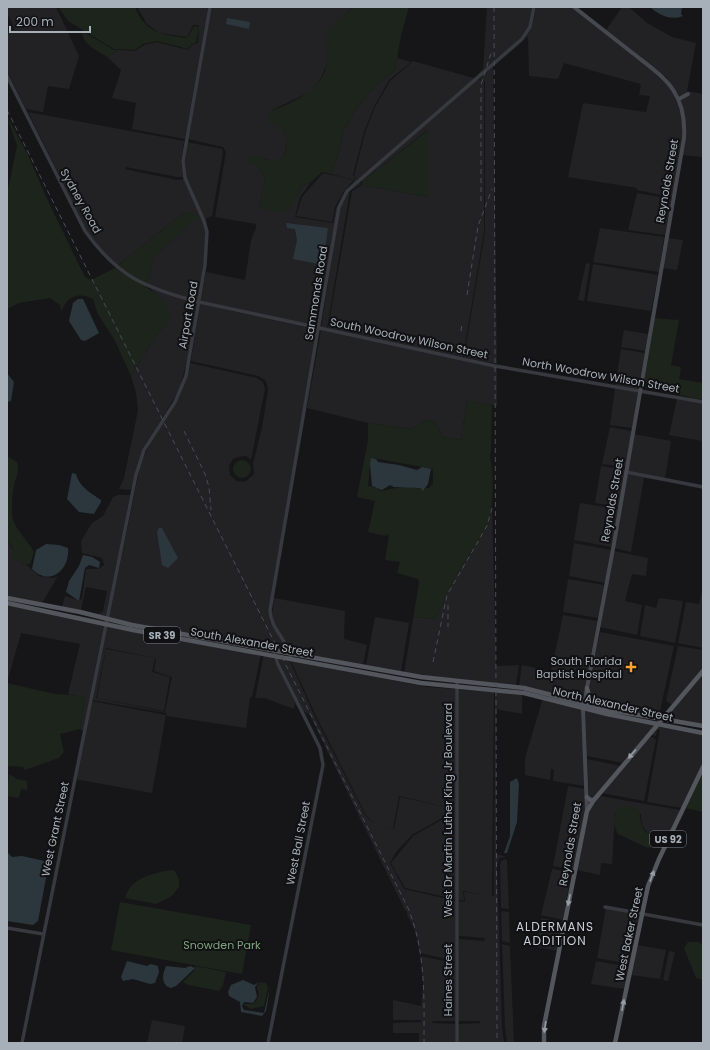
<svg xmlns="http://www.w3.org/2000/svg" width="710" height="1050" font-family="Poppins,sans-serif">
<rect width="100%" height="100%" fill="#161618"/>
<path fill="#222225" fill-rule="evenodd" d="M7 7H56L79 56 69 89 48 86 43 112 47 113 26 109 7 71V33L15 29 7 13Z
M137 7H208L185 139 132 129 136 103 112 98 121 70 107 57 119 50 135 51 144 45 157 42 188 50 192 45 198 43 199 25H193L187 37 159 33 147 24Z
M211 7H354L339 20 327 64 320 80 310 92 270 111 287 138 284 157 276 162 251 155 247 162 257 166 265 179 259 208 295 199 302 186 311 182 300 197 295 217 333 223 336 208 339 204 318 327 201 301 206 272 245 280 251 240 256 228V224L215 217 226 152 223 147 188 139Z
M487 7H533L529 26 521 38 475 78H474L483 69Z
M536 7H572L664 79 678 100 683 120 682 137 672 197 637 190V188L568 177 583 103 646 112 650 96 639 95 641 84 564 63 558 79 529 76 528 36 520 44 493 67 497 364 464 357 485 232V81L479 79 524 40 532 27Z
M622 7H629L647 23 672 37 696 43 687 91 703 94V157L682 155 686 121 681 100 690 95 689 93 680 97 666 77 606 30Z
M397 58 411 62 389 80 374 107 364 132 353 175 358 180 345 192 355 180 331 174 340 149 343 132 358 106 372 89 395 70Z
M413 61 484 81V232L463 357 328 328 352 191 362 185 428 197 427 130 362 182 354 176 365 133 375 107 390 81Z
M28 112 184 141 181 161 183 177H177L126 167 125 169 177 180 184 179 203 221 206 232 205 253 198 301 144 283 149 278 153 258 193 219 187 212 177 218 117 266 96 244 86 230Z
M187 142 222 149 223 152 212 216 205 219 186 178 185 161Z
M323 173 354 180 344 191 335 207 332 222 296 216 302 197Z
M360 182 361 184 350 191 327 329 321 328 340 207 348 192Z
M637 193 671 199 665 235 628 230Z
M600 228 664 237 659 272 593 262Z
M667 238 683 240 677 270 662 268Z
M586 263 590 264 584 301 578 300Z
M593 264 658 275 651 311 587 301Z
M151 289 197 303 187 361 179 390 143 449 131 490 119 489 124 478 138 410 136 393 131 376 157 333 169 323 164 302Z
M200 304 318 330 269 610 270 622 288 651 132 624 109 617 141 462 155 434 176 403 187 376 190 363 257 378 263 382 265 389 251 460 246 456 238 457 233 459 229 466 230 475 237 481 245 482 254 474 253 463 262 428 268 390 267 384 265 380 258 376 191 361Z
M321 330 497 367V406L467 400 461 440 442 437 435 422 426 420 411 429 368 423 307 408Z
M624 330 648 334 645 351 621 347Z
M621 349 645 353 638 389 615 385Z
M615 388 638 392 632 428 610 425Z
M677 399 703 403V441L669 435Z
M610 427 632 431 625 467 602 464Z
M634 434 671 441 665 479 628 471Z
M601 466 625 470 619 507 595 503Z
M627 474 664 481 644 478 631 552 614 548Z
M118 495H130L106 617 62 607 65 596 80 601 82 597 86 569H98L104 565 102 558 82 553 81 541 92 523 103 516 113 497ZM86 587 107 591 103 611 98 614 81 610Z
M580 503 618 509 611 547 574 540Z
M492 507 496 666 519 665 516 685 452 680 404 673 413 619 415 617 434 619 440 609 456 575 488 526Z
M7 540 23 565 26 564 39 576 53 578 58 576 42 603 7 597Z
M574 543 611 550 605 583 569 576Z
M614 551 648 558 646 576 632 574 625 601 642 605 637 635 600 627Z
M568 579 604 585 598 618 563 612Z
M703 587V648L678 643 686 602 699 604Z
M274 598 345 611 344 639 367 645 363 665 291 652 275 626 272 616Z
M659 598 683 601 675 643 640 636 645 605 656 608Z
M7 605 104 624 83 731 80 729 85 697 68 694 80 644 21 633 7 683Z
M563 615 597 621 583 701 519 686 522 665 551 671Z
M375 617 409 623 401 672 366 665Z
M107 625 261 654 252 697 250 698 246 728 167 716 166 713 92 700ZM106 648 156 658 154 671 172 677 165 712 96 698Z
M600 632 674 646 659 716 615 708 595 702 591 699 589 687Z
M678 646 703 650V669L672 705 666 701Z
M106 649 155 658 152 672 170 677 164 711 97 698Z
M264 654 274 656 295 703 294 709 264 698H255Z
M277 657 290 661 314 715 365 815 371 821 394 829 400 797 450 808 449 814 412 835 396 852 390 863 404 889 456 901 455 961 420 953 415 931 407 914V911L405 910 309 714 303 711Z
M291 661 427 687 494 692 492 896 463 891 464 901 405 888 391 863 413 836 450 815 451 808 399 796 393 829 372 821 366 815 315 714Z
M703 674V725L664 719 692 687Z
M495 692 522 694V714L496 709V854L507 857 499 858 497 865 502 1026 504 1043H459L458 1024 480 1023V1021H458L459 939 484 941 485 938 459 936V901L465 902 464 892 494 896Z
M543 698 581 710 585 786 553 781 554 770 551 769 550 780 525 775V758Z
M91 701 166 715 152 793 75 779Z
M585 710 655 726 623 763 587 756Z
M658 726 703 734V763L682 808 647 802 660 730H657L656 736 651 735Z
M652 737 656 740 644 801 602 793 648 738Z
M587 759 621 766 593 799 589 797Z
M568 786 585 789V811L574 870 553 866Z
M600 796 680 810 668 837H657L647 832 642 825 641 814 615 813 612 864 601 863 600 875 577 870 589 812Z
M505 859 507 860 509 909 501 908 500 865 501 861Z
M552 869 571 872 563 920 541 915Z
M606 908 639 915 630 964 597 958Z
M501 911 509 912 510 943 502 941Z
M541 918 563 922 558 951 537 947Z
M502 944 510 946 514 1043H507L505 1026Z
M637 945 666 950 660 979 631 975Z
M669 951 675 952 668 981 663 980Z
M420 956 455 963V1021H432L433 1023 455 1024V1043H419V1033H393V1023L421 1022V1020H393V1000L421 1006 423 984Z
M596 961 629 967 625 989 591 984Z
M152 1020 185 1026 182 1043H147Z"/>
<path fill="#1c241c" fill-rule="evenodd" d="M58 7H135C145 33 163 35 187 38L194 26 199 27 196 43 192 44 188 49 157 41 143 44 135 50 114 49 68 21Z
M354 7H409L401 36 395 70 372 89 358 106 343 132 340 149 331 174 322 172 311 182 302 186 287 214 259 208 265 179 257 166 246 162 251 155C266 156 268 166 284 157 292 125 279 136 267 118L270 111C293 103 322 90 327 64 329 53 324 41 329 30 334 21 347 14 354 7Z
M82 31 114 50H119L107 57C98 51 81 44 82 31Z
M7 116 28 155 47 199 85 277 91 280 115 268C130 279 163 292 169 310 170 314 169 319 169 323L157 333 131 376 115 341 98 314 93 299C77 291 67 297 61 312L60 305 50 298 19 303 7 309V193L17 146Z
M428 130V197L362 185V182Z
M187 212 197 215 198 222 193 220 153 258 149 279 144 283 117 266 177 218Z
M654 318 679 320 671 365 681 367 679 379 703 383V400L642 387Z
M467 400 492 405 491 450C489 457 491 461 492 468 493 488 493 507 488 526L456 575 440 609 434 619 415 617 413 619 419 583 418 579 397 573 400 562 385 560 389 535 387 534 386 536 368 532 375 501 357 497 368 440V423L411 429 426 420 435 422 442 437 461 440ZM373 458 433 469V483L429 488H426L423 490C413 484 393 488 381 491L377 488 368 486 370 464Z
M7 456 17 462C20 473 16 475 14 486 12 494 12 506 12 514 14 530 27 538 34 552L30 564 23 565 22 562 12 560 13 548 7 540Z
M233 469a9 9 0 1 1 18 0a9 9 0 1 1-18 0Z
M7 683 55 694 85 696 80 729 60 734 64 752 59 758 25 770 23 767 7 766Z
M703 770V812L685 808Z
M9 774 17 779 27 781V790L21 789 19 798 7 796Z
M620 806C650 806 634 819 646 832 649 834 654 836 657 837L656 845 648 848 618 834C612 823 613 816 620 806Z
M174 870 179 879V887L172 896 156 904 125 898C131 877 155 872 174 870Z
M120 902 251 925 242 974 111 950Z
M688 942H698L703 945V980L696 978 684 948Z
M195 966 226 972 223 985 219 991 188 985 183 982 194 971Z
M260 982 266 983 268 987 264 1006 251 1009 244 1005 245 1004H253C259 999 260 994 257 987Z"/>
<path fill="#2b373d" d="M650 7H682L681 14 683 16C671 21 659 15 650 7Z
M227 18 250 22 249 29 226 24Z
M286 223 328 228 323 265 293 259 297 240 295 229 287 228Z
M78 299H83L99 333 85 341 81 340 69 321 73 303Z
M7 373 14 382 11 401 7 402Z
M371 458 376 459 378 462 399 465 417 470 422 467 431 469 428 484 423 491 420 488 394 487 390 485 382 490 372 486 370 464Z
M72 473 76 474C79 487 91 493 101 500V502L94 514 79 512 67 499Z
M159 528H162L178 558 168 568 162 565 157 532Z
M46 544 59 545 68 548C70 570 50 587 32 569L36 550Z
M83 555 92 557 100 562 99 568 89 565 85 568 79 601 66 592 69 581 79 566Z
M517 778 519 784 517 822 507 853H504L510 836V782Z
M7 852 12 857 22 856 49 862 38 921 33 925 7 921Z
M127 961 147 966 151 964 158 966 159 972 155 983 150 984 133 979 123 981 121 977Z
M166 966 185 968 190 966 195 968 176 986 171 988C161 985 162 975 166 966Z
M243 980 254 985 259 982 255 987 257 997 253 1003 244 1002 242 1006 244 1010 264 1013 270 987 266 1011 262 1016 241 1012 240 1002 229 996 228 992 231 985Z"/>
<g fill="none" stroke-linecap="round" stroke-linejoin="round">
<path stroke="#37393e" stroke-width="3.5" d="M7 76 85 231C118 277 145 288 199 302L495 366 703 402
M626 472 703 487
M291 658C288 640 270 629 270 610L339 207 347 191 522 39 530 27 534 7
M457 681V1043
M605 907 703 925
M7 928 43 934
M22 1043 136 475 144 450 175 402 186 376 205 265 207 232 204 221 185 178 183 161 210 7
M268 1043 323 765 320 748 278 664 275 655"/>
<path stroke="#45484e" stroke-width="4" d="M574 7C593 22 612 37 630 51 663 77 687 90 684 138L613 549 583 709 587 810
M679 99 688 94"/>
<path stroke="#53565d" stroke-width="4.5" d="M7 598 80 612 132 625 421 677 524 688 610 710 703 726
M7 603 133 630 421 683 524 693 607 714 703 733
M587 688 590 700 596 705
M587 797 590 800H594
M544 1043V1026L587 811 594 800 703 671
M615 1043 648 886 659 859 703 767"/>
<path stroke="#4a4d53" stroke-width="1" stroke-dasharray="5 4" stroke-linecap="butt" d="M494 7 497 1043
M7 110 408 908C426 952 424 996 424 1043
M481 201V85L492 50
M467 295 478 226 492 189
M461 331 462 324
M184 431 205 474 209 487 211 510
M448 605V627
M433 662 447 595 487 526 492 508"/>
</g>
<defs><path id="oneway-solid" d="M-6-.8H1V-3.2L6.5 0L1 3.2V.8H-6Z"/></defs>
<g fill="#969da7">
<use href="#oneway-solid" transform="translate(632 754) rotate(130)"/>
<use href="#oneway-solid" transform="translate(652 876) rotate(-70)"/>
<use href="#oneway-solid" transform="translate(569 900) rotate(101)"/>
<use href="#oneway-solid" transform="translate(623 1005) rotate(-79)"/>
<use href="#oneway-solid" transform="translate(545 1027) rotate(98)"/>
</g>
<path fill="#fca12b" stroke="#111113" stroke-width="1.5" d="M629 661h4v4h4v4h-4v4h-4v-4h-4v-4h4z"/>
<g text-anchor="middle" stroke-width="4" stroke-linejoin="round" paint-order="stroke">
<g fill="#111113" stroke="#7a8087" stroke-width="1">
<rect x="144" y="627" width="36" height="16" rx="3"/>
<rect x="650" y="831" width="36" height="16" rx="3"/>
</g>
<g font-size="10" font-weight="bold" fill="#a7afb9">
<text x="162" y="639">SR 39</text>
<text x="668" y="843">US 92</text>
</g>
<g font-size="11" fill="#a7afb9" stroke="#111113">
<text transform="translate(667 181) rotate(-80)" y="4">Reynolds Street</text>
<text transform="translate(81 201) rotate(61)" y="4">Sydney Road</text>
<text transform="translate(316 293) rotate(-81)" y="4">Sammonds Road</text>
<text transform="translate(188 315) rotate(-80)" y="4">Airport Road</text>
<text transform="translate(409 338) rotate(12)" y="4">South Woodrow Wilson Street</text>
<text transform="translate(601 375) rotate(10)" y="4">North Woodrow Wilson Street</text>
<text transform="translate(612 500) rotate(-80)" y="4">Reynolds Street</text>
<text transform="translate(252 642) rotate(10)" y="4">South Alexander Street</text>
<text transform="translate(613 704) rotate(13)" y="4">North Alexander Street</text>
<text transform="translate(448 810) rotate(-90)" y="4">West Dr Martin Luther King Jr Boulevard</text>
<text transform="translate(55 829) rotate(-78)" y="4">West Grant Street</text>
<text transform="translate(298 843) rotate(-79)" y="4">West Ball Street</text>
<text transform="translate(570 844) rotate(-80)" y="4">Reynolds Street</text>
<text transform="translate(629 934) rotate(-78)" y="4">West Baker Street</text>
<text transform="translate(448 980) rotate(-90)" y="4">Haines Street</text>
</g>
<g font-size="11" fill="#a7afb9" stroke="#111113" text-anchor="end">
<text x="622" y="665">South Florida<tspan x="622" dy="13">Baptist Hospital</tspan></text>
</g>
<g font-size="11" fill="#7fa57d" stroke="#111113">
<text x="222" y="949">Snowden Park</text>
</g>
<g font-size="12" letter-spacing="1" fill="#c9cdd5" stroke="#111113">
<text x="555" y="931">ALDERMANS<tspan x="555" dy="14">ADDITION</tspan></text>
</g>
</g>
<rect width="710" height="1050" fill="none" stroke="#a7afb9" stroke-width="16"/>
<path d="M10 26v6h80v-6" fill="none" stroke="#a7afb9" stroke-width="2"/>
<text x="16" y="26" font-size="12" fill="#a7afb9" stroke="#111113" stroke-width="3" paint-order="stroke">200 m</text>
</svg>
